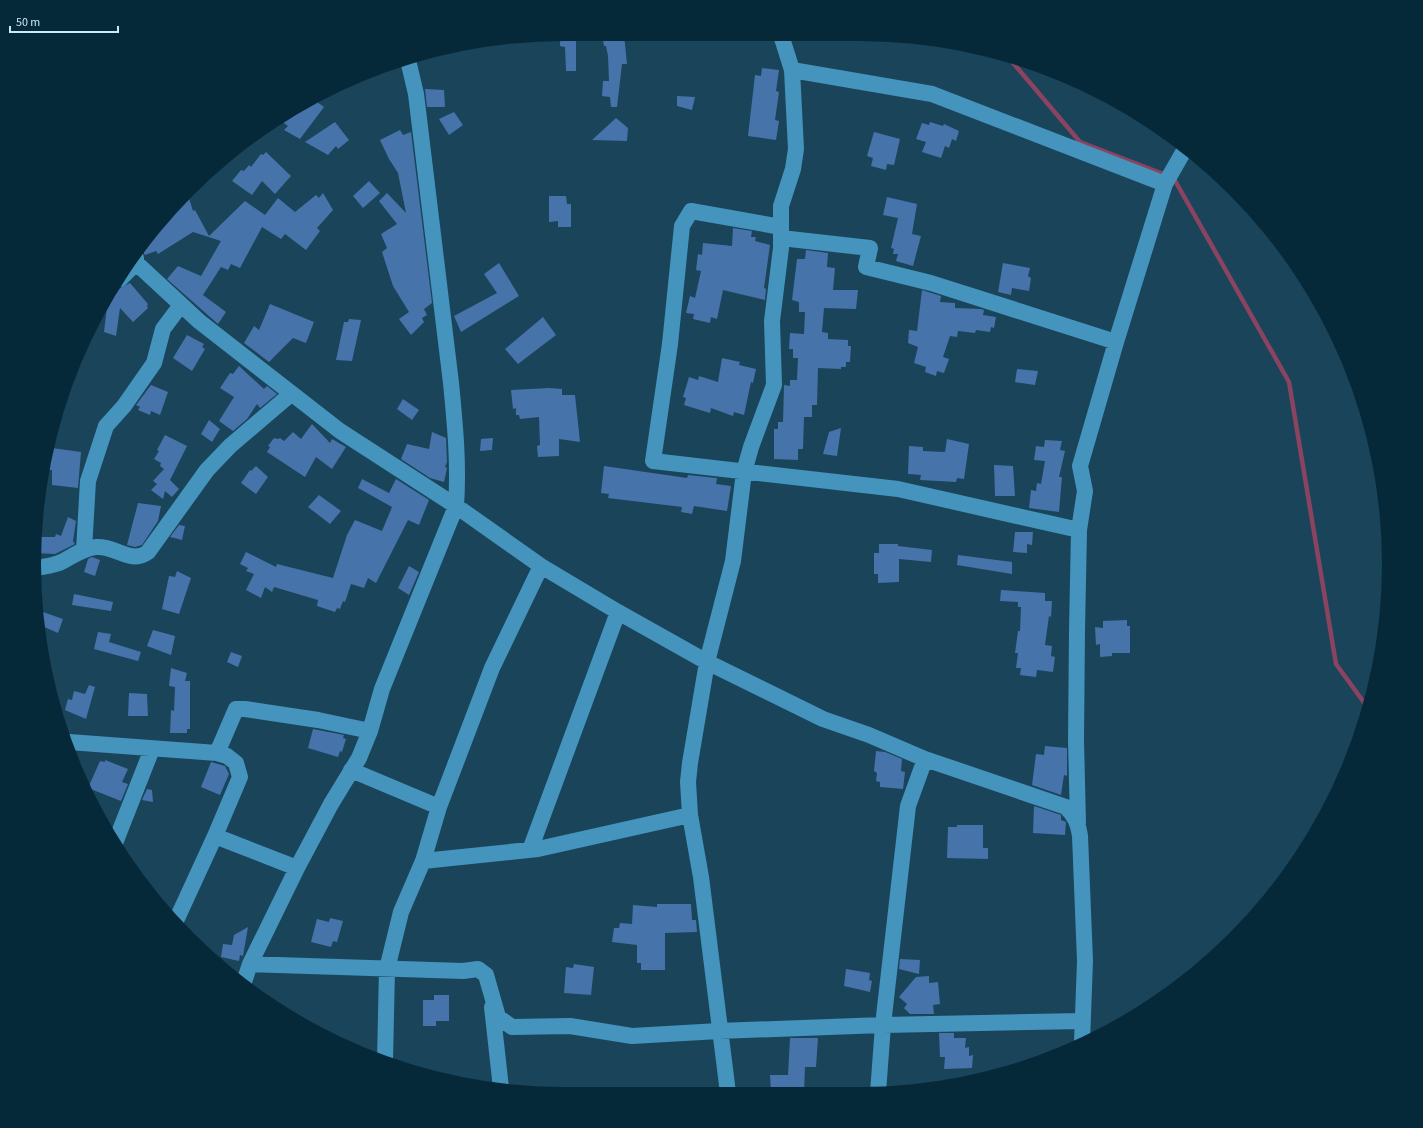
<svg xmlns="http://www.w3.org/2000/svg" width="1423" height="1128" font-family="'Source Sans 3',sans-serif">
<rect width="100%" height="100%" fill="#1a445a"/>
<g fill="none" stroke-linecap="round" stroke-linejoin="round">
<path stroke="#8b4362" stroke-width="4.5" d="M1009 58 1080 142 1166 175
M1173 177 1289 382 1336 664 1368 708"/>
</g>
<path fill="#4673aa" d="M576 34V71H566L565 47 560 46V35Z
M602 34H624L627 64H622L617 107H611L610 97 602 96 603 81H609L608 56 606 46H604Z
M762 68 779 70 776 91 779 92 775 120 779 121 776 140 748 136 755 75 761 76Z
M425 89 444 90 445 107H427Z
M677 96 695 97 692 110 677 106Z
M313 99 324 107 300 139 284 130 288 126 280 120 299 105Z
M454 112 463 125 449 135 439 119Z
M616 118 628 128 627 141 592 140Z
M335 122 349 140 338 149 336 146 328 155 305 142Z
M930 122 943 126 944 124 959 131 956 141 952 139 949 148 945 146 941 158 922 152 926 142 916 139 922 123 929 125Z
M400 130 403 135 411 132 432 303 424 309 427 315 422 318 424 322 411 335 399 319 409 312 393 286 382 252 387 248 381 234 397 224 379 201 387 193 406 213 398 173 389 159 380 140Z
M874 132 900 139 894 165 887 164 886 170 871 166 873 158 867 156Z
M266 152 291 176 275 194 262 181 252 195 232 181 241 170 244 171 249 165 251 167 261 154 263 155Z
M369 181 380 193 363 208 353 196Z
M187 192 193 211 195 210 209 236 245 201 265 215 278 198 295 212 316 195 319 198 323 193 333 210 317 228 320 231 306 250 285 234 281 239 262 227 240 268 231 264 228 270 221 267 203 295 226 312 218 324 167 279 178 266 201 276 221 241 193 232 158 254 156 251 145 255 142 251Z
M549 196H566L567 204H571V227H558V221L549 222Z
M887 197 917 204 912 234 921 236 913 266 896 261 898 254H893L894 249 891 248 898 218 883 215Z
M733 228 752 231 751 237H756L755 241 770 245 764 288 766 289 765 300 723 290 717 319 711 317 710 323 693 319 694 314 686 313 690 296 695 298 701 271 696 270 698 254 702 255 703 243 732 246Z
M806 250 828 253 827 267 835 268 833 290H858L856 309 824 308 822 332 828 333V339L848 340V346H851L850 362H846V367H841V369L818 368 817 405H812V417H804L803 449H798V460L774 459V429H778V422H783L784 385 790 386V380H797L798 358H793V349H789L790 333 804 334 805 312H799V302L792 300 797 259H805Z
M499 263 519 296 461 332 454 316 497 293 484 274Z
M1003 263 1030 268 1028 276 1031 278 1029 291 1012 288 1011 295 998 292Z
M130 283 148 304 147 306 148 308 133 322 120 308 116 336 104 332 108 298 120 288Z
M922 290 941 296 940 302 955 303V308L981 309 984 310 983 315 996 317 994 328 991 327 990 332 976 330 975 333 958 331 957 337 950 336 943 357 949 359 944 373 937 371 936 376 925 372 926 367 914 363 918 347 908 343 909 330 917 331Z
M270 304 314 322 306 343 293 338 269 362 244 343 254 326 259 330Z
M543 317 556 335 518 364 505 349Z
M349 319 361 320 352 361 336 360 344 322H348Z
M187 335 204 344 202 347 205 349 192 371 173 358Z
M722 358 740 362 739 365 756 369 753 383 751 382 744 415 734 412 733 416 711 408 710 413 684 405 686 398 683 397 689 377 698 380 699 376 718 382Z
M239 366 264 389 267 386 277 394 260 408 257 404 247 419 233 431 219 421 234 397 220 388 230 373 233 374Z
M1017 369 1038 371 1035 385 1015 382Z
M151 385 168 392 160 415 151 411 150 415 138 410 140 407 136 405Z
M549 388 562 389V395H575L580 442 559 439V456L538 457 537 446 540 445 539 417 520 419 519 415H516V408L513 409 511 390Z
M403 399 419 410 412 420 397 409Z
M209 420 220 429 212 442 201 434Z
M312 424 330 443 332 439 346 447 332 469 316 457 305 477 267 452 270 447 268 446 274 438 278 439 280 438 284 441 293 432 301 439Z
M841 428 837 456 823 454 829 432Z
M432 432 446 438 447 462 445 467 447 468 444 482 430 478 401 459 407 444 429 449Z
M165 435 187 446 170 480 179 489 172 497 165 491 163 499 151 490 157 484 153 481 164 469 160 466 161 463 154 459 159 451 157 450Z
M493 438 492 450 480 451 481 439Z
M947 439 969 444 964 479 957 478 956 482 920 480 921 475 908 474 909 446 923 447V451L945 452Z
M1045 440 1062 441 1060 450 1065 451 1059 477H1062L1059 512 1029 508 1031 490 1036 491 1037 483 1041 484 1045 461 1034 460 1036 446 1044 447Z
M52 448 81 452 78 488 52 485V470H49Z
M994 465 1013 466 1015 496H995Z
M256 466 268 477 256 494 241 483 250 470 251 471Z
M604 466 687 478 688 475 717 478 716 484 731 486 727 511 694 506 692 514 681 512 682 507 608 498 609 494 601 493Z
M362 479 389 493 396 479 429 500 419 525 408 520 376 583 368 578 364 588 351 584 345 602 343 601 340 609 337 608 335 612 317 606 318 600 274 587 272 592 265 587 261 598 246 590 254 574 246 571 248 568 240 564 246 552 276 567 277 564 333 578 347 535 355 520 382 531 392 507 358 488Z
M319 495 341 511 330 524 308 507Z
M138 503 161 506 158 521 142 545 135 547 127 545Z
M68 517 76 521 73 541 75 544 55 554 35 553 38 537H55L56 534 61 536Z
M179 525 185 526 182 540 170 537Z
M1015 532H1033L1032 545 1027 544V553L1013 552Z
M879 544H898V546L932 550 931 562 899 559V582L878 583V574H874V553H879Z
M958 555 1012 562V574L957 565Z
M92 557 100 560 95 576 84 572 88 559Z
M409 566 419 572 409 595 398 588Z
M177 571 191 578 179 614 162 609 169 576 175 577Z
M1001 590 1045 593V601H1052L1051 617 1049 616 1045 645 1052 646 1051 656 1055 657 1053 672 1037 670 1036 677 1020 675 1021 668H1016L1018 653H1015L1018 631H1020L1021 607H1018V602L1000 601Z
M74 594 113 602 111 611 72 605Z
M40 611 63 619 58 633 42 626Z
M1127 620V626H1130V653H1112V656L1100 657V644L1096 645 1095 627 1103 628V621Z
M153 630 175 636 171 655 147 646Z
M98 632 111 634 109 642 141 652 138 661 94 649Z
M231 652 242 656 238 667 227 662Z
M171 668 187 673 185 681H190V729H187V733H170L171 710 174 711 175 687 169 686Z
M89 685 95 687 86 719 65 710 68 699 72 700 74 691 85 694Z
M129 693 147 694 148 716H128Z
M313 729 344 735 343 738 346 739 342 752 340 751 338 757 308 748Z
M1045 746 1067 748V776L1064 775 1061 795 1032 785 1036 754 1044 755Z
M876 751 885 752 902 759 901 771 905 772 903 789 880 787V782L876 781 877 773 874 771Z
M105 760 128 769 122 782 128 784 121 801 88 788 100 761 105 762Z
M211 762 225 766 229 774 220 795 201 787Z
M147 789 152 790 153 802 142 800Z
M1034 806 1061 815V820L1066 822 1065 835 1033 833Z
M957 825H983V848H988V859L947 858 948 827H957Z
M657 904H691L692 920H696L697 932 665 933V970H641V963H637V945L612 942 614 928H619L620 923 632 924 633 905 657 907Z
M330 918 343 921 337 942 333 941 331 947 311 942 317 919 329 922Z
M248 927 243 956 240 955 239 961 221 957 223 944 232 945 234 935Z
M900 959 920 960 919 974 899 969Z
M574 964 594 967 591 995 564 993 566 967 573 968Z
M846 969 870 973 869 980 872 981 870 992 844 986Z
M929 976V983L938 982 940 1004 933 1005 934 1014H910L904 1008 907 1004 899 997 916 977Z
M434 995H449V1021H436V1026H423V1000H434Z
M939 1033H954V1038H966L965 1048 969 1047V1056L973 1055 972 1068 944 1069 945 1057H940Z
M790 1038H818L816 1067H805L804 1093H771L770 1075H788Z"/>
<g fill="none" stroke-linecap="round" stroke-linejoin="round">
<path stroke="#4494be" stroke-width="16" d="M792 70 932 94 1165 184
M781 227 691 211 682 226 670 344 653 461 898 489 1079 530
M781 238 870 248 866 267 931 283 1116 342
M134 261 200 322 340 431 456 506 541 566 618 612 707 662 823 719 869 735 925 759 1066 807C1075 816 1078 823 1080 836L1085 961 1082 1042
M120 279 136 263V258
M84 550 88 481 106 426 124 406 154 363 163 329 181 305
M35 568C43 567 51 566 59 563 71 558 82 548 96 547 115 545 131 565 148 552L207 470 230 446 291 394
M69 742 217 753 236 709H245L318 720 370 731
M351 770 439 807 423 861 538 849 690 815
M439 807 492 668 541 566
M1078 823 1076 740 1077 631 1079 530 1085 491 1080 466 1116 342 1165 184 1185 149
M215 836 240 777 236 763 227 756 217 753
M115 843 152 749
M530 850 618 612
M175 923 215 836 297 868
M250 964 463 971 478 969 486 975 498 1017 512 1027 570 1026 632 1036 719 1031 883 1025 1082 1021
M243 985 250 964 297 868 331 804 359 758 370 731 382 689 456 506C459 465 455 424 451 383L416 94 408 60
M492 1007 501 1088
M385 1061 387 969 401 912 423 861
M728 1093 701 877 690 815 688 782 690 763 707 662 733 561 744 472 751 447 774 385 772 321 781 248V206L793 169 796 149 792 70 781 35
M878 1093 883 1025 908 806 925 759"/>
</g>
<path d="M0 0H1423V1128H0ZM564 41H859A523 523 0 0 1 1382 564V564A523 523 0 0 1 859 1087H564A523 523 0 0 1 41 564V564A523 523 0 0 1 564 41Z" fill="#06293a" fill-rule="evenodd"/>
<path d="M10 26v6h108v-6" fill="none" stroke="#cbe9fa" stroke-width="2"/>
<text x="16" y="26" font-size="12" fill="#cbe9fa" stroke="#06293a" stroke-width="3" paint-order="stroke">50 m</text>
</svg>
